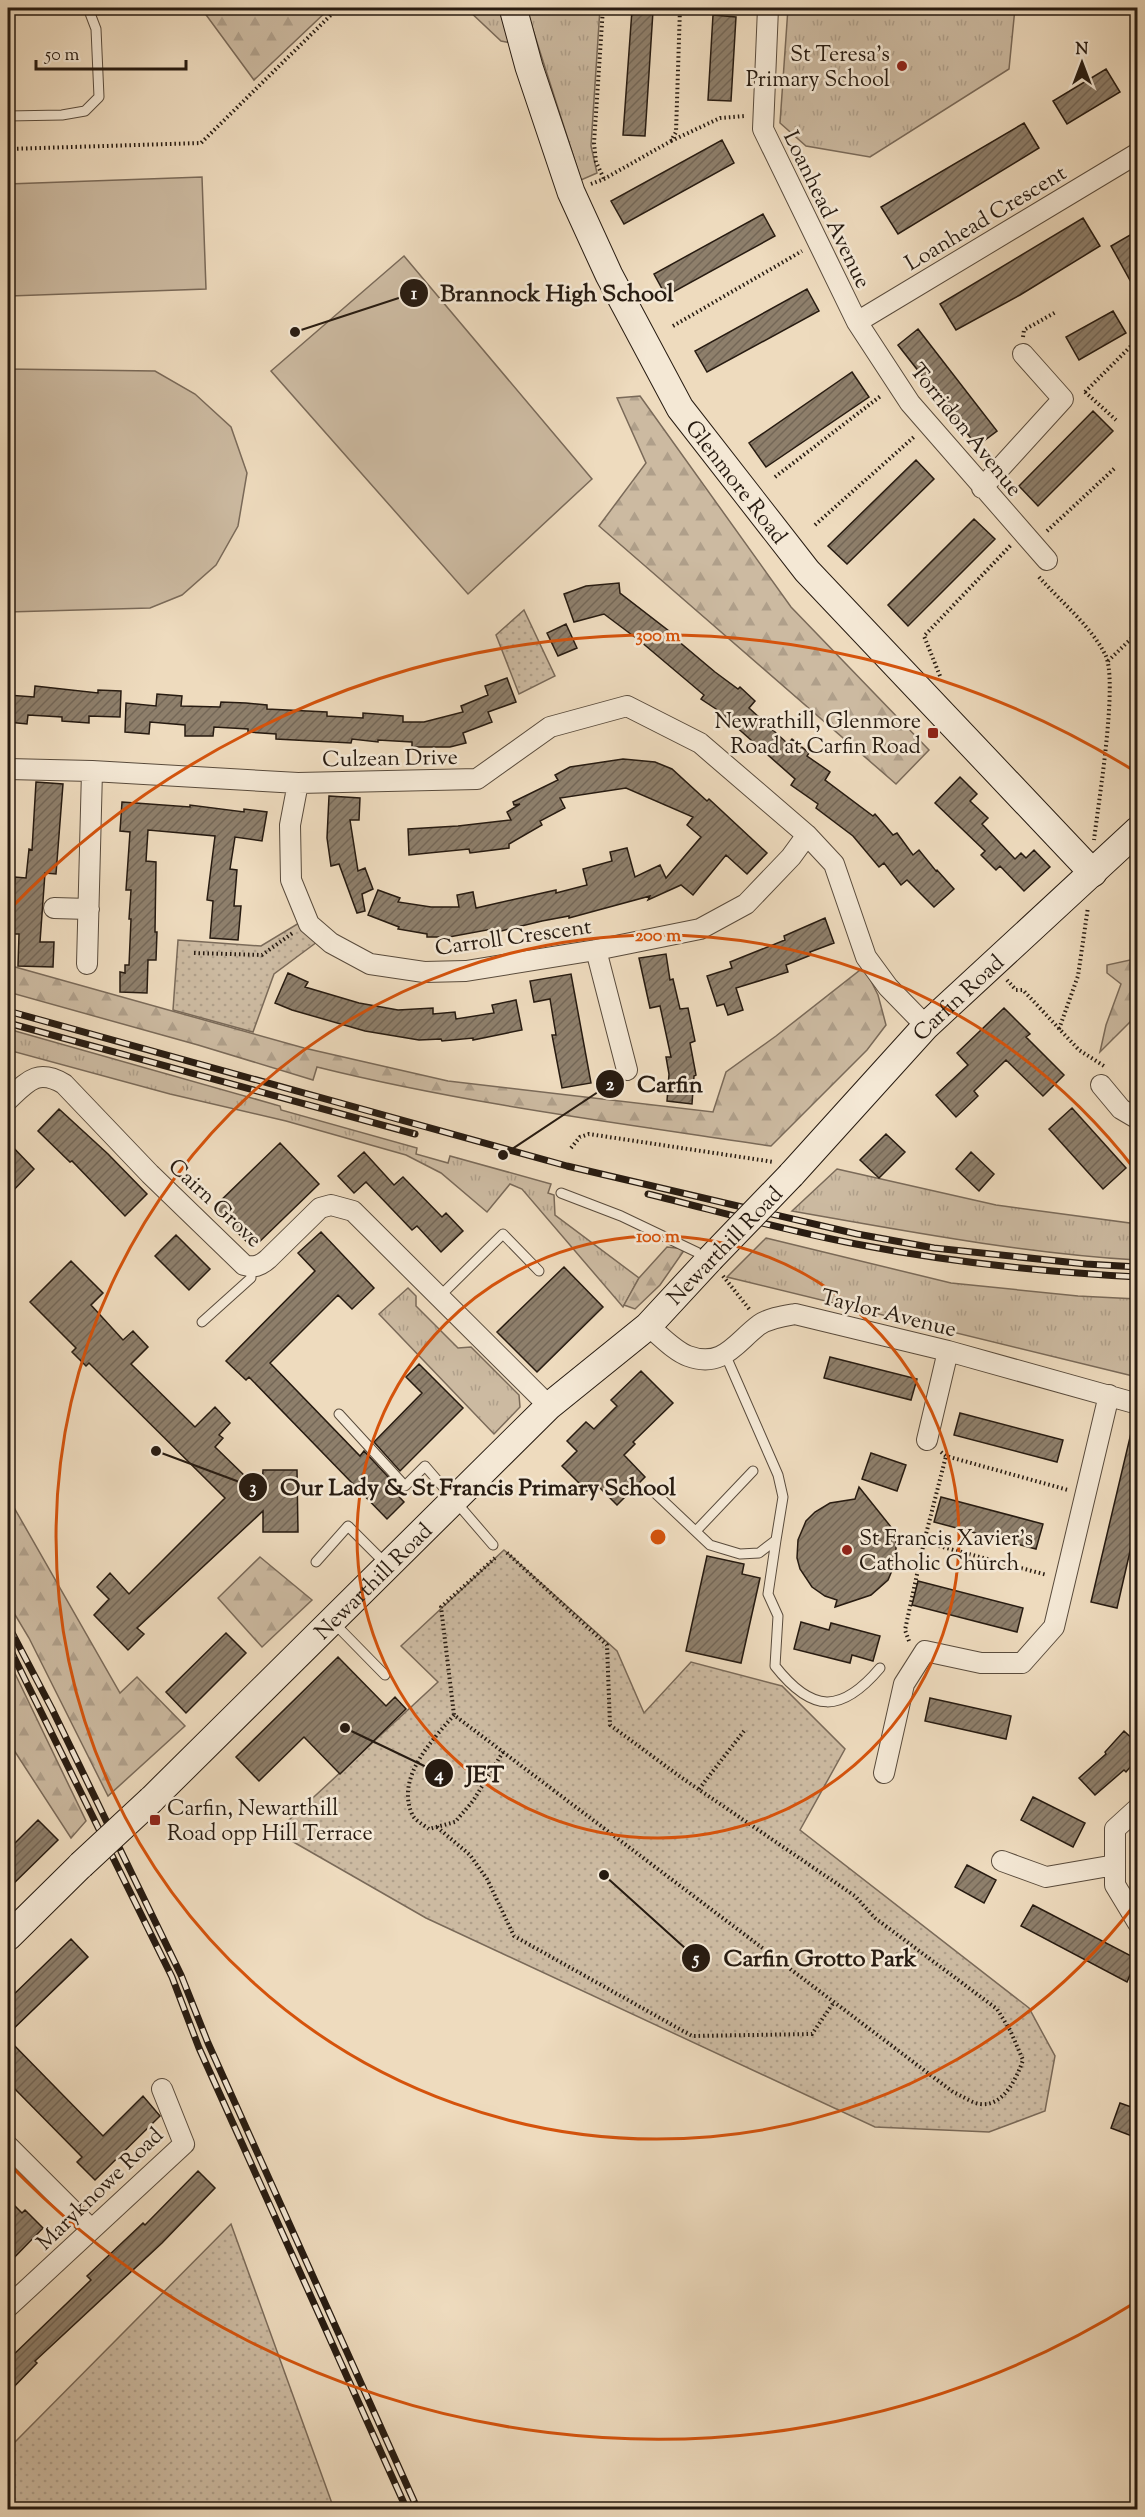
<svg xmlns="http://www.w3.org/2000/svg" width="1145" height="2517" font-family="'Sorts Mill Goudy',serif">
<defs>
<pattern id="grass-tufts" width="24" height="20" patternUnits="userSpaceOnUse" patternTransform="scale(1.5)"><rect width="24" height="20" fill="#ccbaa1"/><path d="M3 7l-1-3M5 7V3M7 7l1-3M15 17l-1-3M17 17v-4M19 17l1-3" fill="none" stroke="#af9f8a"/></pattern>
<pattern id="forest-firs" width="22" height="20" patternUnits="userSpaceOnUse" patternTransform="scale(1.5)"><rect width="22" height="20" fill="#ccbaa1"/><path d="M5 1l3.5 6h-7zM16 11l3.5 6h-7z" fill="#af9f8a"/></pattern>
<pattern id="park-dots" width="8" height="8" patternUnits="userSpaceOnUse" patternTransform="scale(1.5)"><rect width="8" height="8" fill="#ccbaa1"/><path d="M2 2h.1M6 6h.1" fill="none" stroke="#af9f8a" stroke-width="1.8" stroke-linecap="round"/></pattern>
<pattern id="building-hatch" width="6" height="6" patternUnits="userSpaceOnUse" patternTransform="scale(1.5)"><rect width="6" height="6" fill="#8e7f6b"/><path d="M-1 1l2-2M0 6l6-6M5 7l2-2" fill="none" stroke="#746757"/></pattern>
</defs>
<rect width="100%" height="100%" fill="#eedbbe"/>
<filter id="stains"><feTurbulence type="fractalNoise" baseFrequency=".00333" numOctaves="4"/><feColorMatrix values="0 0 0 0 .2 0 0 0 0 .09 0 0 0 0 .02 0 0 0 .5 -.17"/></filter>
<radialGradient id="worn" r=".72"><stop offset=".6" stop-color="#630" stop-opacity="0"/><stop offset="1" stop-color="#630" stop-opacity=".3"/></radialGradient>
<path fill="url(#grass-tufts)" stroke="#7a6a59" stroke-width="1.5" d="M466 8H500L511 43 501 41Z
M526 8H600L591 146 597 173 581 180Z
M788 8H1015L1009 69 870 157 806 146 780 123Z
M8 1029 280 1106 281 1110 417 1148 416 1154 448 1163 450 1156 551 1184 548 1193 554 1195 555 1215 639 1278 623 1307 522 1189 510 1184 487 1212 441 1173 406 1155 286 1121 170 1094 8 1050Z
M837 1169 996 1205 1137 1224V1260C1021 1253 906 1231 792 1211Z
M766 1238 951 1283 1078 1296 1137 1299V1377L727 1277Z
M408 1288 416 1296V1306L458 1348 471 1347 519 1395 520 1407 494 1434 379 1314Z"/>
<path fill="url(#forest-firs)" stroke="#7a6a59" stroke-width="1.5" d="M201 8H330L254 80Z
M640 396 791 607 929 750 896 784 599 526 646 463 617 398Z
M1130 960 1137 966V1015L1100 1052 1106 1025 1121 984 1107 973V965Z
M8 965 304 1048 448 1081 713 1112 726 1072 776 1036 864 967 878 995 886 1025 867 1050 771 1146C619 1123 466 1104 317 1067L313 1080 198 1045 8 992Z
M667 1247 685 1249 660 1285 635 1309 624 1305 639 1278Z
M8 1497 120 1693 137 1677 185 1726 108 1796 29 1638 8 1603Z
M260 1557 312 1600 262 1647 218 1598Z
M8 1659 86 1821 71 1838 8 1741Z"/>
<path fill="url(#park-dots)" stroke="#7a6a59" stroke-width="1.5" d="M524 610 555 676 519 694 496 635Z
M304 920 321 939 274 974 253 1032 173 1010 178 940 261 946Z
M504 1550 617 1651 644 1713 691 1662 782 1686 845 1749 800 1830 1029 2008 1055 2056 1045 2111 989 2132 875 2127 426 1918 276 1832 438 1682 401 1646Z
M231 2224 334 2509H8V2438L14 2443Z"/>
<path fill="#ccbaa1" stroke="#7a6a59" stroke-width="1.5" d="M202 177 206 289 10 296 8 184Z
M404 256 592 479 468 594 271 371Z
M8 369 155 371 195 394 231 427 247 473 238 526 216 565 182 595 150 608 8 612Z"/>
<path fill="url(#building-hatch)" stroke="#271b11" stroke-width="1.5" d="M632 10 653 11 645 136 623 135Z
M713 15 736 17 731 101 708 100Z
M1106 69 1120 92 1067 124 1053 101Z
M1024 123 1039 148 898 234 881 207Z
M722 140 734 163 624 224 611 201Z
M763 214 775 236 666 296 654 274Z
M1083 218 1100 246 1020 295 956 330 940 304Z
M1137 231V293L1111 246Z
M807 289 819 311 707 372 695 351Z
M1113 311 1126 333 1079 360 1066 337Z
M918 329 997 431 977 446 898 345Z
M852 372 869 397 766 467 749 443Z
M1093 411 1113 431 1038 506 1019 486Z
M916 460 934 479 847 564 828 546Z
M974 519 995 539 908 626 888 605Z
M619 583 620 593 678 638 677 640 715 672 738 689 740 687 755 701 749 708 788 744 792 739 809 753 807 756 830 772 825 780 873 816 875 814 893 835 897 833 913 855 919 850 936 871 937 870 954 889 934 907 907 880 901 885 884 863 879 867 853 836 816 808 818 804 791 785 795 779 716 709 701 699 704 695 640 641 604 614 574 622 564 594 586 586Z
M566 624 577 648 558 656 547 633Z
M507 678 516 702 488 712 492 722 463 733 466 743 450 747H412V742L378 740V742L352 739 351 743 276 739V734L248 732V729L214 727 213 736H185V725L150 722 149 734 125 732 126 703 156 706 157 694 182 696 181 706 220 707 221 702 246 703 267 705V709L327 712V716L363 718V713L403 716V722H424L463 712 461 706 488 695 485 686Z
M35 686 98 693V690L121 691 120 717 89 716V723L62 721V717L28 715 27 724 8 722V695L34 697Z
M623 759 655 762 672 769 707 801 709 799 767 853 747 874 726 855 693 895 681 885 648 900 650 896 569 918V916L542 921 493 933 492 929 449 937H427V934L398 929 399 927 368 915 378 890 400 898 398 902 431 907H459L457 895 473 892 476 908 556 890V893L587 885 583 869 612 861 610 852 627 848 635 877 660 865 666 878 701 837 687 825 693 817 626 788 560 798 565 808 540 821 542 825 509 844V848L470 853 469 849 409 855 408 829 458 826 511 820 507 812 520 804 514 805 513 802 558 780 555 775 570 767Z
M960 777 977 794 970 801 988 818 982 824 1015 859 1021 853 1026 858 1034 850 1050 867 1024 891 1000 866 996 870 981 855 985 851 935 803Z
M36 782 63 784 56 874 45 873 40 942H54L53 967 18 966 19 934H10L15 877 26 878 29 849 32 850Z
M329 796 360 798 359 820H350L358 871 365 868 373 889 362 894 365 911 357 913 339 864 331 866 327 838Z
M122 802 190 807V805L244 812V809L267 812 262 841 235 837 230 869 237 870 234 906H241L238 940 210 938 213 901 207 900 215 836 148 830 146 861 156 862 155 932H157L156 960H148L147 993 120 992V972L125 973V965H129L131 919H129L131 890H126L130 832 120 831Z
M825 918 834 943 810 952 811 955 786 965 788 972 736 988 743 1010 728 1015 724 1004 717 1006 707 976 732 968 730 962 785 940 784 936Z
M666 954 670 980 673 979 680 1009 688 1008 695 1041 690 1043 696 1075 694 1076 692 1104 667 1101 669 1074 666 1057H671L660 1006 650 1008 639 958Z
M288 973 308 982 305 987 359 1003 398 1010 433 1008V1014L455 1012 456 1019 494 1013 492 1005 516 1000 522 1030 473 1040V1038L442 1041 441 1039 419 1040 365 1031 292 1010 275 1003Z
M571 974 591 1083 562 1088 552 1035H556L550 999 534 1002 530 981Z
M1004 1008 1030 1034 1026 1037 1064 1075 1043 1096 1006 1060 974 1091 978 1096 956 1117 936 1095 968 1065 957 1053Z
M1072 1108 1126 1168 1103 1189 1049 1129Z
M59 1109 108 1154 147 1194 125 1216 72 1161 70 1162 38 1131Z
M886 1134 905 1152 879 1178 860 1160Z
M8 1142 34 1169 8 1196Z
M280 1143 319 1184 253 1248 213 1208Z
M364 1152 394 1185 403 1177 442 1217 446 1213 463 1231 441 1252 417 1226 412 1230 366 1182 354 1193 338 1176Z
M971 1152 994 1174 979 1191 956 1169Z
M321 1232 374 1288 352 1309 338 1295 270 1363 360 1456 364 1451 391 1480 387 1484 404 1502 387 1519 249 1377 246 1380 226 1361 315 1271 298 1253Z
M176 1235 210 1269 189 1290 155 1256Z
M71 1261 103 1293 91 1305 123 1340 133 1331 148 1347 131 1364 195 1427 215 1407 230 1423 219 1435 223 1438 215 1447 246 1477 248 1474 262 1487 263 1470H297L298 1532H263V1511L137 1628 144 1634 128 1650 94 1615 109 1599 97 1587 110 1573 129 1594 225 1498 89 1363 86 1366 72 1352 76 1348 30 1302Z
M564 1267 603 1307 537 1372 497 1332Z
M830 1357 917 1379 911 1400 824 1378Z
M419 1364 463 1408 400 1471 374 1442 422 1393 406 1377Z
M641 1371 673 1403 633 1442 635 1444 624 1455 645 1477 617 1505 595 1483 587 1491 562 1466 577 1451 567 1441 586 1422 594 1429 617 1406 611 1400Z
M960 1413 1063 1440 1057 1462 954 1435Z
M1131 1433 1137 1434V1521L1117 1608 1091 1602Z
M871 1453 906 1465 897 1491 862 1479Z
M859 1487 891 1527 896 1543V1561L888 1580 871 1595 835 1607 837 1600 825 1596 812 1587 800 1569 797 1558 798 1540 806 1521 815 1512 830 1503 855 1499Z
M941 1497 1043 1524 1036 1549 934 1522Z
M707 1556 744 1564 742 1574 760 1578 741 1663 686 1651Z
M918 1581 1023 1608 1017 1632 912 1605Z
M801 1622 829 1630 831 1623 880 1636 873 1661 852 1655 850 1663 794 1649Z
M226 1633 246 1653 186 1713 166 1692Z
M338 1657 386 1706 395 1697 406 1709 340 1774 304 1737 259 1781 236 1757Z
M930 1698 1011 1716 1006 1739 925 1721Z
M1124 1731 1137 1743V1759L1126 1772 1124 1770 1095 1795 1079 1778 1106 1754 1105 1752Z
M1033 1797 1085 1823 1073 1847 1021 1820Z
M38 1820 58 1840 8 1889V1850Z
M967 1865 996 1880 984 1903 955 1887Z
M1033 1905 1137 1959 1127 1982 1021 1926Z
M71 1939 88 1957 8 2034V2000Z
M8 2039 103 2136 143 2096 160 2116 95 2180 77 2162 82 2157 8 2082Z
M1120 2103 1137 2109V2138L1111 2128Z
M198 2171 215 2188 162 2243 35 2361 37 2363 8 2393V2360L91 2280 87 2276 143 2223 145 2225Z
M8 2199 22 2213 25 2210 43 2228 8 2264Z"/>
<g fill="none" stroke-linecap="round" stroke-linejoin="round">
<defs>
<path id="lane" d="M8 116 62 115 85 111 99 97 96 29 88 8
M561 1193 621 1216 707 1257
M439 1297 503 1234 539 1271
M202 1322 251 1278V1267
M339 1414 405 1486 425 1466 493 1545
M655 1493 710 1545 740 1554 759 1553 776 1540 783 1497 778 1475 725 1354
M696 1531 753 1471
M776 1540 768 1594 778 1616 775 1666C812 1713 841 1714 880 1668
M316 1562 348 1526 387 1565
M334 1623 385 1675"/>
<path id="street" d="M768 8 763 129 857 322 910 403 1047 560
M857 322 1138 153
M982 488 1063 399 1023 354
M8 769 92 771 298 783 477 779 550 727 627 706 700 743 807 835 834 864 866 957 888 987 926 1026
M298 783 290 825 291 880 309 924 331 943 370 964 424 972 466 971 596 950 700 929 746 904 791 857 807 835
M54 908 89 909
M596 950 627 1070
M87 964 92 771
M1101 1085 1121 1109 1138 1119
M8 1100C27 1082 37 1068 64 1084L150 1174 244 1265C254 1268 260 1266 268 1259L320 1208 331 1205 353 1211 549 1406
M648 1326C660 1335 674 1351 688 1356 723 1369 736 1342 759 1325 769 1318 783 1316 795 1314L948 1351 1138 1404
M927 1440 948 1351
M884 1773 904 1684 925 1651 981 1663H1022L1054 1627 1109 1395
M1138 1808 1115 1829V1885L1138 1923
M1002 1861 1046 1877 1115 1865
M8 2146 91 2229
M8 2307 184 2144 162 2089"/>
<g id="secondary">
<path id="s1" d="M513 8 529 67 571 192 609 275 680 408 807 571 1093 873"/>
<path id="s2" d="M791 1175 926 1026 1138 830"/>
<path id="s3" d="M151 1800 549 1406 648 1326 710 1259"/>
<path d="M8 1937 81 1865"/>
</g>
</defs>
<use href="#lane" stroke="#594b3c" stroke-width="11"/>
<use href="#street" stroke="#594b3c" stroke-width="22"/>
<use href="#secondary" stroke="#271b11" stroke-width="29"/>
<path stroke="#271b11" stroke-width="4" stroke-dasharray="1.5 3" stroke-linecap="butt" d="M603 8 594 143 596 162 604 179
M671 141 720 118 745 116
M8 149 201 143 338 8
M591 184 604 179 671 141 676 132 680 8
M673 326 802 251
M1023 337 1024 330 1056 312
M1085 392 1131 346
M1085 392 1116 420
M775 477 882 395
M815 525 915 436
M1047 531 1116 467
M1039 577C1061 602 1089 624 1105 654 1119 679 1098 805 1094 840
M1108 661 1138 632
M940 676 924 636 1011 545
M194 953 262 955 294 932
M1007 980 1016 990H1023L1079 1050 1104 1066
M1059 1029 1078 976 1088 907
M571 1148 580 1137 589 1134 774 1162
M723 1276 750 1310
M941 1452 946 1456 1068 1490
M924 1542 946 1456
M495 1558 441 1607 454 1715 953 2092C961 2095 971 2103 980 2104 1004 2107 1017 2077 1023 2060L1010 2030 997 2009 875 1918 855 1896 682 1778 610 1725 607 1645 505 1551
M909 1641 905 1630 924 1542 1047 1575
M454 1715C431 1742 396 1777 412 1814 414 1820 424 1825 429 1829L455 1822 473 1801 503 1752
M699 1789 744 1731
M437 1827 470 1855 487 1879 514 1936 692 2036 812 2034 834 2002"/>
<use href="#lane" stroke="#f4e8d5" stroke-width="9"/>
<use href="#street" stroke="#f4e8d5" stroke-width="20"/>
<use href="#secondary" stroke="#f4e8d5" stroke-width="27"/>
<defs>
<path id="rail" d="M8 1011 567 1166 857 1234 934 1248 1086 1264 1138 1267
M8 1023 415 1134
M648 1194C717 1211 786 1231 856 1244 949 1262 1043 1272 1138 1277
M8 1625 52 1709 181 1975 208 2043 418 2510
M8 1645 172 1977 199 2048 407 2510"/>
</defs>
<use href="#rail" stroke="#271b11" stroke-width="7"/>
<use href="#rail" stroke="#f4e8d5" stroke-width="4.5" stroke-dasharray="14" stroke-linecap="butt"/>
<defs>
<path id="secondary-bridge" d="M710 1259 791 1175
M81 1865 151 1800"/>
</defs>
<use href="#secondary-bridge" stroke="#271b11" stroke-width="29" stroke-linecap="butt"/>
<use href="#secondary-bridge" stroke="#f4e8d5" stroke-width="27"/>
</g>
<g fill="none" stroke="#d5530c" stroke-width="3">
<circle cx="658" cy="1537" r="301"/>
<path d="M1136 1903A602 602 0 1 1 1136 1171"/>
<path d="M1136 2302A902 902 0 0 1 9 2164M9 910A902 902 0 0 1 1136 772"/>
</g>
<g fill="#8f2418" stroke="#f4e8d5" stroke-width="2">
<circle cx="902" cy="66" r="6"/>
<rect x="927" y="727" width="12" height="12" rx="3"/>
<circle cx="847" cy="1550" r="6"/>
<rect x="149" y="1814" width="12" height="12" rx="3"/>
</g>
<g text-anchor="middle" stroke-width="5" stroke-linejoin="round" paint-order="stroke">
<g font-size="22" fill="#271b11" stroke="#f4e8d5" text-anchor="end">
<text x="890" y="61">St Teresa's<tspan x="890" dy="25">Primary School</tspan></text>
<text x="921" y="728">Newrathill, Glenmore<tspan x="921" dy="25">Road at Carfin Road</tspan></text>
<text x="859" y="1545" text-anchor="start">St Francis Xavier's<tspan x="859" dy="25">Catholic Church</tspan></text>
<text x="167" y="1815" text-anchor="start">Carfin, Newarthill<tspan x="167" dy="25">Road opp Hill Terrace</tspan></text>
</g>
<g font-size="22" fill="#271b11" stroke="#f4e8d5">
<text transform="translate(828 209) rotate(64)" y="8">Loanhead Avenue</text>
<text transform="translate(985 217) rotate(-31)" y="8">Loanhead Crescent</text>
<text transform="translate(967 429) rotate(51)" y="8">Torridon Avenue</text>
<text dy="8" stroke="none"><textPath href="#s1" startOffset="528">Glenmore Road</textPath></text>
<text transform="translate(390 757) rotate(-1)" y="8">Culzean Drive</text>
<text transform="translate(513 936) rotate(-8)" y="8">Carroll Crescent</text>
<text dy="8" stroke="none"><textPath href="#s2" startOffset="244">Carfin Road</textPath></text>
<text transform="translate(216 1202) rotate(43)" y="8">Cairn Grove</text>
<text transform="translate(724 1245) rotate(-46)" y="8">Newarthill Road</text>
<text transform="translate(889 1312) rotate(14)" y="8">Taylor Avenue</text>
<text dy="8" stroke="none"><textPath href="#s3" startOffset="312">Newarthill Road</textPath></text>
<text transform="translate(99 2188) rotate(-44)" y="8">Maryknowe Road</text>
</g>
</g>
<circle cx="658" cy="1537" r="9" fill="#d5530c" stroke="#f4e8d5" stroke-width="3"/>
<g font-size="18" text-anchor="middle" font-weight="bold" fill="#d5530c" stroke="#f4e8d5" stroke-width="5" stroke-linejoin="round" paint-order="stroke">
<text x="658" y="641">300 m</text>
<text x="658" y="941">200 m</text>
<text x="658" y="1242">100 m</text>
</g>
<path fill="none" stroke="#271b11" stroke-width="2" d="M295 332L414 293M503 1155L610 1084M156 1451L253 1487M345 1728L439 1773M604 1875L696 1958"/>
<g fill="#271b11" stroke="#f4e8d5" stroke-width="2">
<circle cx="295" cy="332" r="6"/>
<circle cx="503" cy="1155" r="6"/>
<circle cx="156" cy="1451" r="6"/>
<circle cx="345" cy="1728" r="6"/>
<circle cx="604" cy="1875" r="6"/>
<circle cx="414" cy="293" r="15"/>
<circle cx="610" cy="1084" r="15"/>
<circle cx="253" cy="1487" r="15"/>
<circle cx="439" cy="1773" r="15"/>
<circle cx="696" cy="1958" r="15"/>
</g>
<g font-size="18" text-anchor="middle" font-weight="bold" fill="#fff">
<text x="414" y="299">1</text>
<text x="610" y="1090">2</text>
<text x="253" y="1493">3</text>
<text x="439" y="1780">4</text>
<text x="696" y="1964">5</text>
</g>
<g font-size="24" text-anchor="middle" font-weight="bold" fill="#271b11" stroke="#f4e8d5" stroke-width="5" stroke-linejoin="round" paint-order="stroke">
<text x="557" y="301">Brannock High School</text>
<text x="670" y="1092">Carfin</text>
<text x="478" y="1495">Our Lady &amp; St Francis Primary School</text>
<text x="485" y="1782">JET</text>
<text x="820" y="1966">Carfin Grotto Park</text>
</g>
<rect width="1145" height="2517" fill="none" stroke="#eedbbe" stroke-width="30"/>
<rect x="9" y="9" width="1127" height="2499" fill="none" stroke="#271b11" stroke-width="3"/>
<rect x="15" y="15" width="1115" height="2487" fill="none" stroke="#271b11" stroke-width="1.5"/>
<g transform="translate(1082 63)" stroke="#f4e8d5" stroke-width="4.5" paint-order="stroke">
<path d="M0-4.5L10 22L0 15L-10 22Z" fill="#271b11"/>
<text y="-9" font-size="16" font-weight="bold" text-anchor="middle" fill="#271b11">N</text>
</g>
<path d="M36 60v9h150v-9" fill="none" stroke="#271b11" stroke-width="3"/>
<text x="45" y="60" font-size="18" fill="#271b11" stroke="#f4e8d5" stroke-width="4.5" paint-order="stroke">50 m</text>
<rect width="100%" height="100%" filter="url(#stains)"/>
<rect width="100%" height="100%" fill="url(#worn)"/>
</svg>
